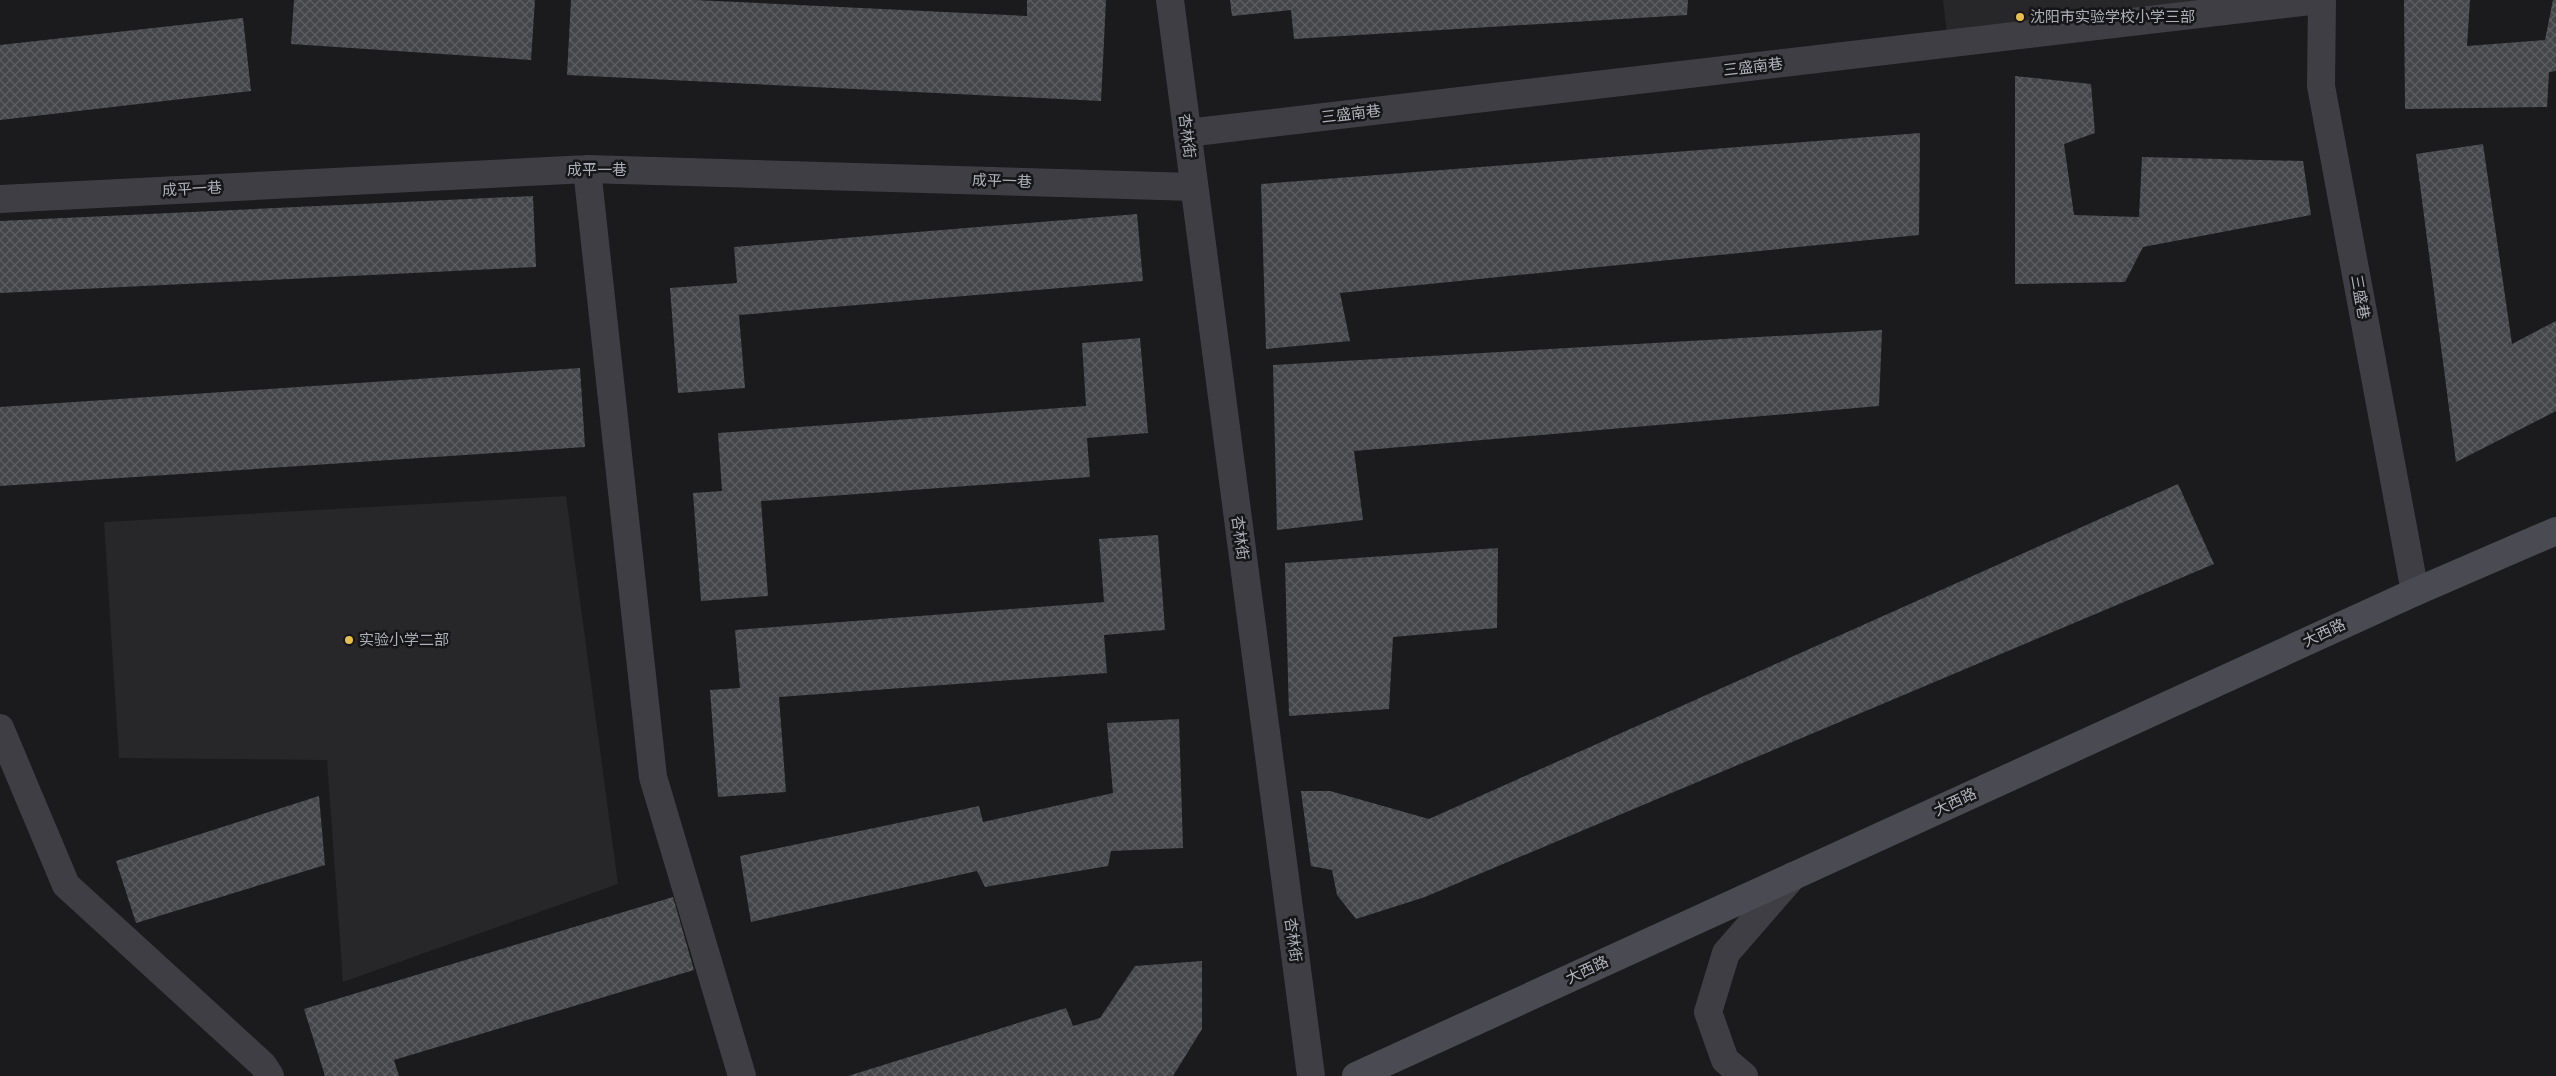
<svg xmlns="http://www.w3.org/2000/svg" width="2556" height="1076" font-family="'Fira Sans','Noto Sans SC',sans-serif">
<defs>
<pattern id="building-cross-hatch" width="8" height="8" patternUnits="userSpaceOnUse" patternTransform="scale(1.25)"><rect width="8" height="8" fill="#45464a"/><path d="M0 0l8 8M0 8l8-8" fill="none" stroke="#5d5e62"/></pattern>
</defs>
<rect width="100%" height="100%" fill="#1b1b1d"/>
<path fill="#27272a" d="M1943 0H2244L1947 34Z
M566 496 618 884 343 982 327 760 119 758 104 522Z"/>
<path fill="url(#building-cross-hatch)" d="M294 0H535L531 60 291 44Z
M571 0H695L1027 16V0H1106L1101 101 567 75Z
M1230 0H1688L1687 15 1294 39 1291 10 1232 16Z
M2404 0H2470L2467 46 2545 40 2553 0H2556V71L2549 72 2547 107 2405 109Z
M243 18 251 91 0 120V45Z
M2015 76 2091 84 2095 133 2064 144 2074 215 2139 217 2142 157 2303 161 2311 215 2143 247 2125 282 2015 284Z
M1920 133 1919 235 1340 293 1350 341 1266 349 1261 184Z
M2483 144 2512 344 2556 321V411L2456 462 2416 154Z
M533 196 536 267 0 293V221Z
M1137 214 1143 281 739 315 745 388 678 393 670 288 737 283 734 247Z
M1882 330 1879 406 1354 451 1363 520 1277 530 1273 365Z
M1140 338 1148 433 1087 438 1090 477 761 501 768 596 701 601 693 493 722 491 718 433 1086 406 1082 343Z
M580 368 585 447 0 486V407Z
M2178 484 2214 564 1425 897 1356 919 1337 895 1332 870 1311 866 1301 791H1330L1429 819Z
M1158 535 1165 630 1104 635 1107 673 779 697 786 792 718 797 710 690 740 688 735 630 1104 602 1099 539Z
M1498 548 1497 628 1393 637 1389 709 1289 716 1285 563Z
M1179 719 1183 848 1111 851 1108 866 985 887 977 871 751 922 740 856 979 806 983 822 1113 793 1107 723Z
M319 796 325 865 136 923 116 861Z
M673 897 694 970 394 1060 399 1076H325L304 1009Z
M1202 961V1029L1173 1076H848L1066 1008 1073 1026 1100 1018 1135 966Z"/>
<g fill="none" stroke-linecap="round" stroke-linejoin="round">
<path stroke="#3e3e44" stroke-width="28" d="M2322 0 2321 86 2415 592
M1187 133 2319 0
M587 169 653 777 742 1076
M0 199 587 169 1194 187
M0 728 66 885 263 1065 270 1076
M1744 1076 1725 1060 1708 1012 1726 953 1793 876"/>
<path stroke="#3e3e44" stroke-width="28" d="M1170 0 1311 1076"/>
<path stroke="#4a4b52" stroke-width="28" d="M1356 1076 2415 592 2556 531"/>
</g>
<g fill="#e9be47" stroke="#161618" stroke-width="2">
<circle cx="2020" cy="17" r="5"/>
<circle cx="349" cy="640" r="5"/>
</g>
<g text-anchor="middle" stroke-width="5" stroke-linejoin="round" paint-order="stroke">
<g font-size="15" fill="#aeb1bb" stroke="#161618" text-anchor="start">
<text x="2030" y="22">沈阳市实验学校小学三部</text>
<text x="359" y="645">实验小学二部</text>
</g>
<g font-size="15" fill="#aeb1bb" stroke="#161618">
<text transform="translate(1753 67) rotate(-7)" y="5">三盛南巷</text>
<text transform="translate(1351 114) rotate(-7)" y="5">三盛南巷</text>
<text transform="translate(1187 136) rotate(83)" y="5">杏林街</text>
<text x="597" y="175">成平一巷</text>
<text transform="translate(1002 181) rotate(2)" y="5">成平一巷</text>
<text transform="translate(192 189) rotate(-3)" y="5">成平一巷</text>
<text transform="translate(2360 297) rotate(80)" y="5">三盛巷</text>
<text transform="translate(1240 538) rotate(82)" y="5">杏林街</text>
<text transform="translate(2324 633) rotate(-25)" y="5">大西路</text>
<text transform="translate(1955 802) rotate(-25)" y="5">大西路</text>
<text transform="translate(1293 940) rotate(82)" y="5">杏林街</text>
<text transform="translate(1587 970) rotate(-25)" y="5">大西路</text>
</g>
</g>
</svg>
